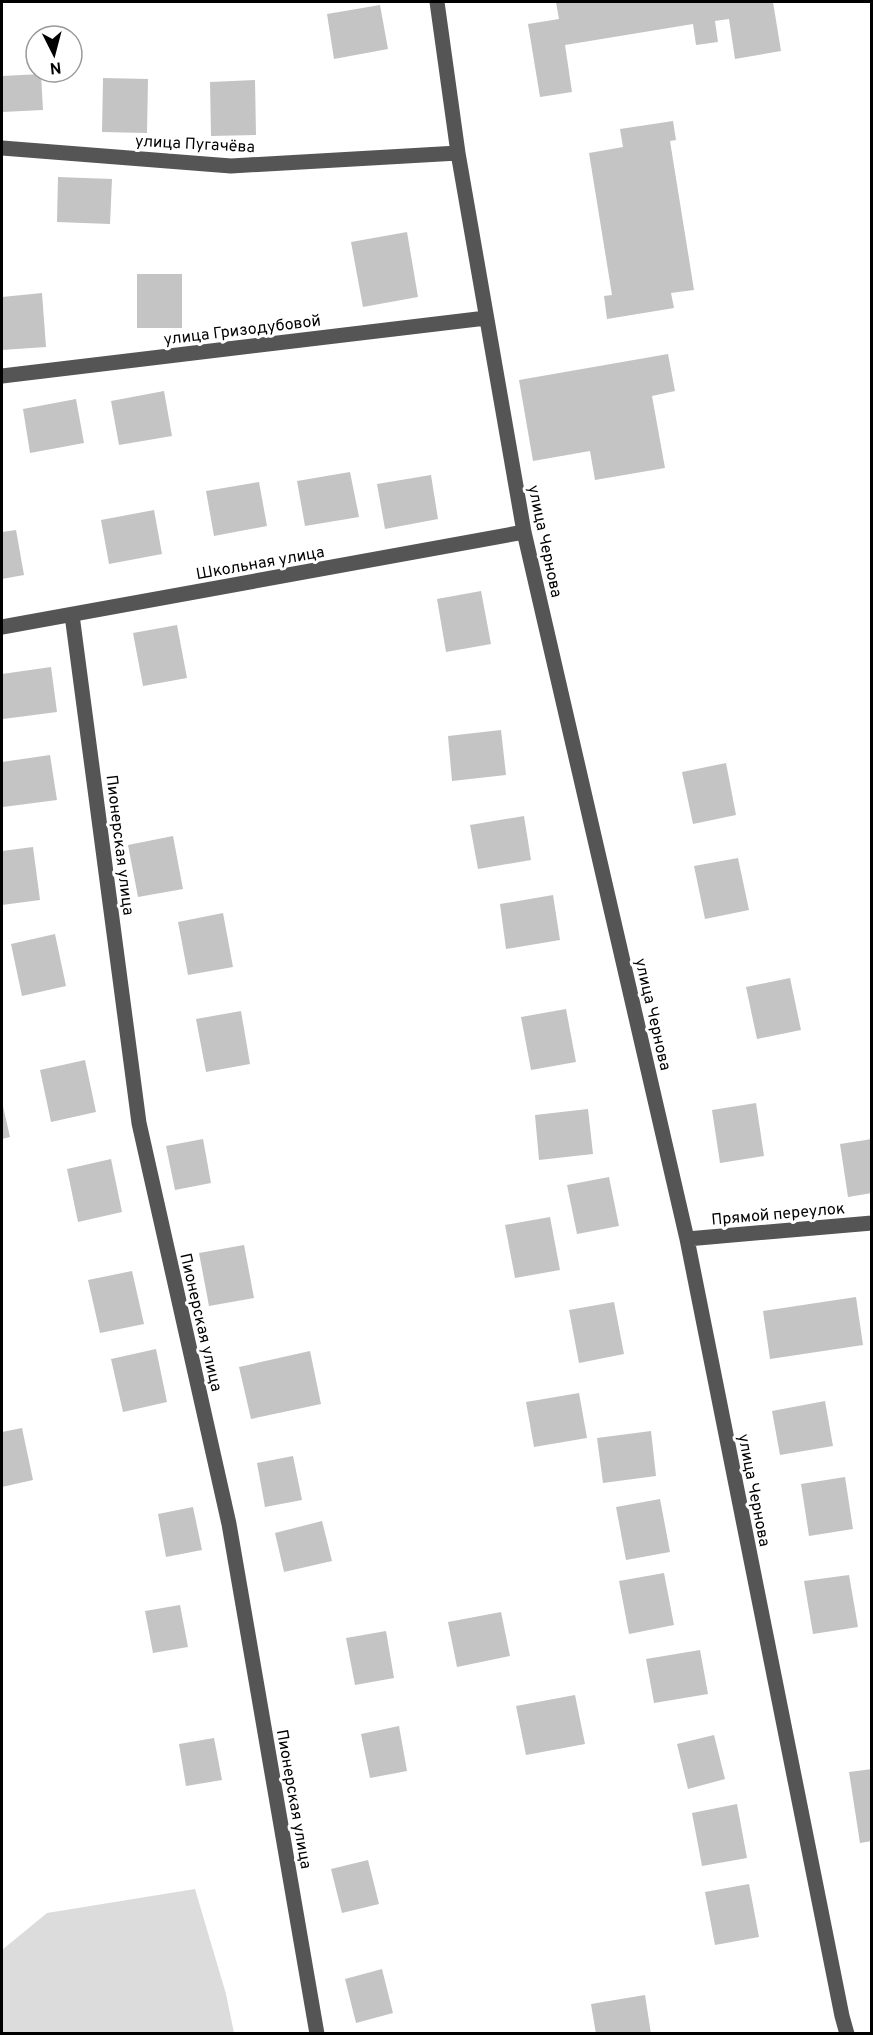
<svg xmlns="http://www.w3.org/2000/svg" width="873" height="2035" font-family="Overpass,sans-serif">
<rect width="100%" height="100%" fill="#fff"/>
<path fill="#dcdcdc" d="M195 1889 226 1994 234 2033H2V1950L47 1913Z"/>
<path fill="#c4c4c4" d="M556 2H773L781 51 735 59 729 19 715 21 718 42 696 45 693 24 565 45 572 92 540 97 528 24 559 19Z
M380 5 388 49 334 59 327 14Z
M41 74 43 110 2 112V76Z
M103 78 148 79 147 133 102 132Z
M255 80 256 135 211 136 210 82Z
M673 121 676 140 670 141 694 290 671 293 674 308 607 319 604 296 612 295 589 153 623 147 620 129Z
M58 177 112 179 110 224 57 222Z
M407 232 418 297 363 307 351 242Z
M137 274H182V328H137Z
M42 293 46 347 2 350V297Z
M668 354 675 391 652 396 665 468 595 480 590 451 533 461 519 380Z
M164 391 172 436 119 445 111 401Z
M76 399 84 443 30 453 23 409Z
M350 472 359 517 305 526 297 481Z
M431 475 438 519 385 529 377 484Z
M259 482 267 526 214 536 206 491Z
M154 510 162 554 109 564 101 520Z
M16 530 24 575 2 579V532Z
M481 591 491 644 446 652 437 599Z
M177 625 187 678 143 686 133 633Z
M51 667 57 712 3 719 2 674Z
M501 730 506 775 452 781 448 736Z
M50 755 57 800 3 807 2 762Z
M726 763 736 815 693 824 682 772Z
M524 816 531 860 478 869 470 825Z
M173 836 183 889 138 897 128 845Z
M33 847 40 900 2 905V851Z
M738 858 749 910 705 919 694 866Z
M553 895 560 940 506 949 500 904Z
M223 913 233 967 188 975 178 922Z
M55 934 66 986 22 996 11 944Z
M790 978 801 1030 757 1039 746 987Z
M566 1009 576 1062 531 1070 521 1017Z
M241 1011 250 1064 206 1072 196 1019Z
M85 1060 96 1112 51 1122 40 1070Z
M2 1102 10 1137 2 1139Z
M756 1103 764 1156 720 1163 712 1110Z
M588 1109 593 1154 539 1160 535 1115Z
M203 1139 211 1183 175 1190 166 1146Z
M872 1139V1193L848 1197 840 1144Z
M111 1159 122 1212 78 1222 67 1169Z
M609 1177 619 1226 577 1234 567 1185Z
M550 1217 560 1270 515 1278 505 1225Z
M244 1245 254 1298 209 1306 199 1253Z
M132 1271 144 1324 100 1333 88 1280Z
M856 1297 863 1345 770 1359 763 1311Z
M614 1302 624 1354 579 1363 569 1310Z
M156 1349 167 1402 123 1412 111 1359Z
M310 1351 321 1404 251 1419 239 1367Z
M579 1393 587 1438 534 1447 526 1402Z
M825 1401 833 1446 780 1455 772 1411Z
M22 1428 33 1480 2 1487V1432Z
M651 1431 656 1476 603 1483 597 1438Z
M293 1456 302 1500 265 1507 257 1463Z
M845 1477 853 1529 809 1536 801 1484Z
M660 1499 670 1552 626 1560 616 1507Z
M193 1507 202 1550 166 1557 158 1514Z
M322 1521 332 1561 284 1572 275 1533Z
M664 1573 674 1625 629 1634 619 1581Z
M849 1575 858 1627 813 1634 804 1581Z
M180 1605 188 1647 153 1653 145 1611Z
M501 1612 510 1656 457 1667 448 1622Z
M386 1631 394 1678 355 1685 346 1638Z
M700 1650 708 1694 654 1703 646 1659Z
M575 1695 585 1744 526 1755 516 1706Z
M399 1726 407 1771 370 1778 361 1734Z
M714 1735 725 1779 688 1789 677 1744Z
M214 1738 222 1780 186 1786 179 1744Z
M872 1769V1841L860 1843 849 1772Z
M737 1804 747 1858 702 1866 692 1813Z
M368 1860 379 1904 342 1913 331 1869Z
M749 1884 759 1937 715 1945 705 1892Z
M382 1969 393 2013 356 2023 345 1979Z
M645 1995 651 2034H596L591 2004Z"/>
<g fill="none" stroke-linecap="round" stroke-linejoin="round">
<path stroke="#555" stroke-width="15" d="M437 2 458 153 524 532 687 1239 842 2016 847 2034
M2 148 231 166 458 153
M2 376 486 318
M72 615 139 1123 229 1524 317 2034
M2 627 524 532
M687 1239 872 1223"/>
</g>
<g text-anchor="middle" stroke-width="6" stroke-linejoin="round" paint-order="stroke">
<g font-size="16" fill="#000" stroke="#fff">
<text transform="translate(195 143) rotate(3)" y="6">улица Пугачёва</text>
<text transform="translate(242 329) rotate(-7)" y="6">улица Гризодубовой</text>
<text transform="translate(546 541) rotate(78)" y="6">улица Чернова</text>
<text transform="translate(260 562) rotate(-10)" y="6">Школьная улица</text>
<text transform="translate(121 845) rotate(83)" y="6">Пионерская улица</text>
<text transform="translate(654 1014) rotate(77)" y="6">улица Чернова</text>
<text transform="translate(778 1213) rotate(-5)" y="6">Прямой переулок</text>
<text transform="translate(202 1322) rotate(77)" y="6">Пионерская улица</text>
<text transform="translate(755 1490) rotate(79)" y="6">улица Чернова</text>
<text transform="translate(295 1799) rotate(80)" y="6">Пионерская улица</text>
</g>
</g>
<rect width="873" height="2035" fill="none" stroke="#000000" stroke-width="6"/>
<g transform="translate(54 54) rotate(174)"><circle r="28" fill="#ffffff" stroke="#999999" stroke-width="1.5"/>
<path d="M0-4.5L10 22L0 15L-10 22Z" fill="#000000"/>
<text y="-9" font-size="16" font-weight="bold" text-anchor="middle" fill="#000000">N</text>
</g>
</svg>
